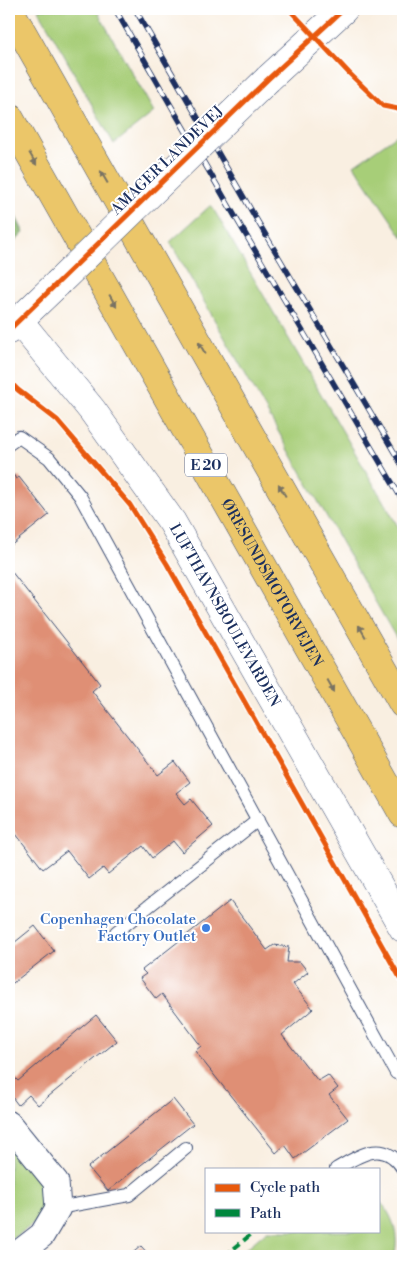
<svg xmlns="http://www.w3.org/2000/svg" width="412" height="1265" font-family="'Libre Bodoni',serif">
<rect width="100%" height="100%" fill="#fff"/>
<filter id="ink" filterUnits="userSpaceOnUse"><feTurbulence type="fractalNoise" baseFrequency=".02" numOctaves="2"/><feDisplacementMap in="SourceGraphic" scale="10" xChannelSelector="R" yChannelSelector="G"/><feConvolveMatrix kernelMatrix="1 2 1 2 8 2 1 2 1" color-interpolation-filters="sRGB"/></filter>
<filter id="wash" filterUnits="userSpaceOnUse"><feTurbulence type="fractalNoise" baseFrequency=".0096" numOctaves="4" result="noise"/><feDisplacementMap in="SourceGraphic" scale="20" xChannelSelector="R" yChannelSelector="G"/><feGaussianBlur stdDeviation="1.12" result="paint"/><feColorMatrix in="noise" values="0 0 0 0 0 0 0 0 0 0 0 0 0 0 0 0 0 1.4 0 .05"/><feComposite in="paint" operator="in"/></filter>
<g filter="url(#wash)">
<rect width="100%" height="100%" fill="#f9efe1"/>
<path fill="#a7ce78" stroke="#617e6b" d="M38 9H96L154 112 114 144Z
M403 131V238L354 165Z
M211 205 403 535V650L170 242Z
M9 1135C20 1151 52 1186 46 1206 42 1221 21 1233 9 1240Z
M378 1200C393 1213 400 1237 394 1256H237L267 1231H378Z"/>
<path fill="#85b168" stroke="#507063" d="M9 202 24 233 9 247Z"/>
<g id="blocks">
<path fill="#df8f74" d="M11 471 16 479 19 477 49 515 9 547V473Z
M11 571 100 684 92 691 158 775 175 762 190 782 176 793 185 804 191 799 213 826 182 852 173 841 152 858 143 846 108 874 103 868 89 879 67 851 43 869 9 825V572Z
M230 901 267 950 274 945 289 947 287 962H300L308 972 293 984 313 1009 282 1035 318 1081 328 1075 338 1088 329 1095 348 1119 295 1159 285 1145 276 1153 195 1051 201 1046 162 994 156 999 140 978 146 974 142 970Z
M35 926 54 951 9 986V947Z
M96 1015 117 1041 38 1105 29 1095 18 1105 9 1093V1084L15 1078 18 1081Z
M173 1099 193 1124 108 1191 88 1167Z
M141 1246 150 1256H129Z"/>
</g>
</g>
<g filter="url(#ink)">
<use href="#blocks" fill-opacity="0" stroke="#3c4c72" stroke-width="1"/>
<g fill="none" stroke-linecap="round" stroke-linejoin="round">
<defs>
<path id="service" d="M9 444 19 437 49 458 80 496 396 1073
M116 932 258 820
M336 1169C360 1155 384 1138 403 1169
M58 1208 129 1195 186 1148"/>
<path id="minor" d="M9 1124 56 1182 58 1208 42 1235 20 1252 9 1254"/>
<g id="tertiary">
<path d="M268 79 344 9"/>
<path id="s1" d="M19 321 92 410 172 522 403 928"/>
<path d="M9 330 57 284"/>
</g>
<g id="motorway">
<path d="M9 9 403 704"/>
<path id="s2" d="M9 117 403 814"/>
</g>
</defs>
<use href="#service" stroke="#3c4c72" stroke-width="14"/>
<use href="#minor" stroke="#3c4c72" stroke-width="27"/>
<use href="#tertiary" stroke="#3c4c72" stroke-width="29"/>
<use href="#motorway" stroke="#3c4c72" stroke-width="29"/>
<use href="#service" stroke="#fff" stroke-width="12"/>
<use href="#minor" stroke="#fff" stroke-width="25"/>
<use href="#tertiary" stroke="#fff" stroke-width="28"/>
<use href="#motorway" stroke="#ebc669" stroke-width="28"/>
<defs>
<path id="rail" d="M115 9 243 230 403 501
M135 9 258 222 403 467"/>
</defs>
<use href="#rail" stroke="#1b2f5e" stroke-width="5.5"/>
<use href="#rail" stroke="#fff" stroke-width="4" stroke-dasharray="11" stroke-linecap="butt"/>
<defs>
<path id="tertiary-bridge" d="M57 284 268 79"/>
</defs>
<use href="#tertiary-bridge" stroke="#3c4c72" stroke-width="29" stroke-linecap="butt"/>
<use href="#tertiary-bridge" stroke="#fff" stroke-width="28"/>
<path stroke="#00873e" stroke-width="4" stroke-dasharray="8 4" stroke-linecap="butt" d="M225 1256 255 1231"/>
<defs>
<path id="cycleway" d="M289 9 349 73 383 106 403 110
M9 330 268 79 344 9
M9 381 18 390 57 420 130 505 167 564 403 983"/>
</defs>
<use href="#cycleway" stroke="#fff" stroke-width="8"/>
<use href="#cycleway" stroke="#e8590c" stroke-width="5"/>
</g>
<defs><path id="oneway-solid" d="M-6-.8H1V-3.2L6.5 0L1 3.2V.8H-6Z" transform="scale(1.25)"/></defs>
<g fill="#797363">
<use href="#oneway-solid" transform="translate(33 159) rotate(60)"/>
<use href="#oneway-solid" transform="translate(104 177) rotate(-120)"/>
<use href="#oneway-solid" transform="translate(113 301) rotate(60)"/>
<use href="#oneway-solid" transform="translate(202 348) rotate(-120)"/>
<use href="#oneway-solid" transform="translate(282 490) rotate(-120)"/>
<use href="#oneway-solid" transform="translate(362 631) rotate(-120)"/>
<use href="#oneway-solid" transform="translate(331 686) rotate(61)"/>
</g>
</g>
<circle fill="#3f7fe0" stroke="#fff" stroke-width="2" cx="206" cy="928" r="5"/>
<g text-anchor="middle" stroke-width="4" stroke-linejoin="round" paint-order="stroke">
<rect fill="#fff" stroke="#5f6d8e" stroke-width="1" x="185" y="453.5" width="42" height="23" rx="4"/>
<g font-size="14" font-weight="bold" fill="#1b2f5e">
<text x="206" y="470">E 20</text>
</g>
<g font-size="15" fill="#1b2f5e" stroke="#fff">
<text transform="translate(167 160) rotate(-44)" y="5">AMAGER LANDEVEJ</text>
<text dy="5" stroke="none"><textPath href="#s2" startOffset="535">ØRESUNDSMOTORVEJEN</textPath></text>
<text dy="5" stroke="none"><textPath href="#s1" startOffset="360">LUFTHAVNSBOULEVARDEN</textPath></text>
</g>
<g font-size="15" fill="#366cbe" stroke="#fff" text-anchor="end">
<text x="196" y="924">Copenhagen Chocolate<tspan x="196" dy="17">Factory Outlet</tspan></text>
</g>
</g>
<rect width="412" height="1265" fill="none" stroke="#fff" stroke-width="30"/>
<rect x="205" y="1168" width="175" height="65" fill="#ffffff" stroke="#a4acbf"/>
<rect x="215" y="1184" width="25" height="8" fill="#e8590c" stroke="#a4acbf"/>
<text x="250" y="1192" font-size="15" fill="#1b2f5e">Cycle path</text>
<rect x="215" y="1209" width="25" height="8" fill="#00873e" stroke="#a4acbf"/>
<text x="250" y="1218" font-size="15" fill="#1b2f5e">Path</text>
</svg>
